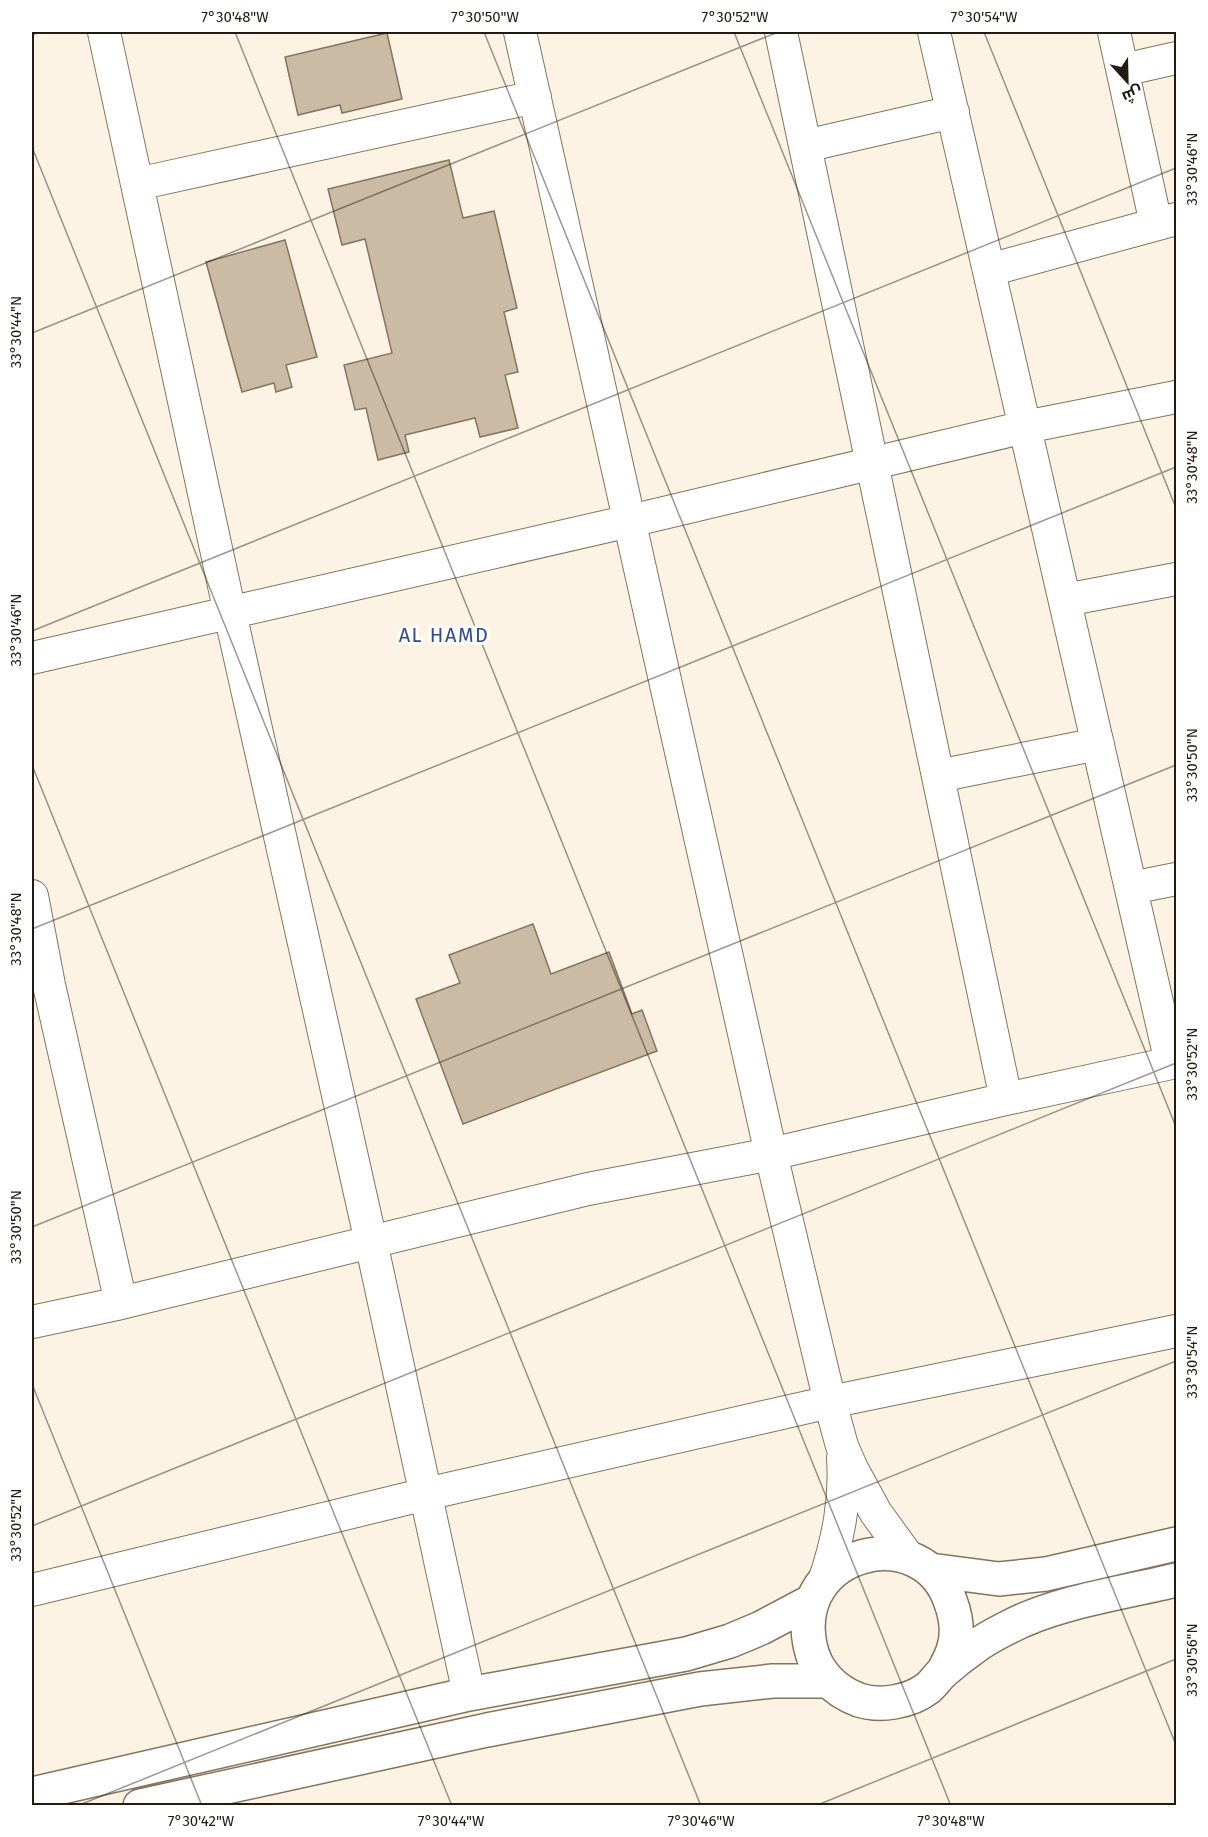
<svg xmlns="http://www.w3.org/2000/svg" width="1208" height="1837" font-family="'Fira Sans',Cairo,sans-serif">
<rect width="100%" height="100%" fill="#fdf3e4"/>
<path fill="#ccbba4" stroke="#857560" stroke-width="1.5" d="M387 33 402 99 342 113 340 105 298 115 285 57Z
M449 160 463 218 494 211 517 308 504 312 518 372 505 375 518 428 480 437 475 418 405 435 409 452 378 460 366 408 355 410 344 365 392 353 365 239 342 245 328 189Z
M285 240 317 357 286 365 292 387 276 392 274 383 242 392 206 262Z
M533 924 551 974 609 952 632 1014 642 1010 657 1051 463 1124 416 999 460 983 449 955Z"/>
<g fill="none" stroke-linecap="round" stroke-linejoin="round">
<defs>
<path id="minor" d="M104 32 230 613 371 1242 469 1694
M520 32 771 1154 830 1402 842 1446 852 1469 876 1513 908 1557
M781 32 1006 1099
M934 32 1171 1063
M1114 32 1156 224
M1123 70 1176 58
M805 146 953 112
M137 184 535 97
M989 270 1176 219
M1065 600 1176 579
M32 658 630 521 1025 427 1176 397
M938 776 1098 744
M1131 888 1176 879
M32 896 49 985 121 1303
M32 1322 121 1303 588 1189 771 1154 1006 1099 1176 1062
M825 1579C838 1539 846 1501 843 1458
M32 1590 426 1494 830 1402 1176 1331"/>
<path id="major" d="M930 1570 999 1579 1046 1574 1176 1544
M943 1672C947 1664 952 1656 954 1647 958 1633 956 1617 951 1603 924 1518 791 1550 810 1645 815 1671 834 1691 859 1700 880 1707 910 1702 928 1688 934 1683 938 1676 944 1671 952 1664 962 1656 972 1649 982 1641 995 1634 1007 1628 1055 1602 1123 1593 1176 1580
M32 1794 469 1694 686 1654 730 1641 761 1628 812 1601
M140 1806 487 1730 700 1689 773 1681H827"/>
</defs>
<use href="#minor" stroke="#84745f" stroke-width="34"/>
<use href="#major" stroke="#84745f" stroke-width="36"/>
<use href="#minor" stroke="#fff" stroke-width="32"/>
<use href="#major" stroke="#fff" stroke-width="33"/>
</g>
<path fill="none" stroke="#211b12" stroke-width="1.5" stroke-opacity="0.45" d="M235 32 951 1806M484 32 1176 1745M734 32 1176 1127M984 32 1176 508M32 35 39 32M32 147 701 1806M32 333 778 32M32 631 1176 168M32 765 452 1806M32 929 1176 467M32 1227 1176 765M32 1384 202 1806M32 1526 1176 1063M77 1806 1176 1361M815 1806 1176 1659"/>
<g text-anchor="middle" stroke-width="6" stroke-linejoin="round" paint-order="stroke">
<g font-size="20" letter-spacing="1.5" fill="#324c85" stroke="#fff">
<text x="444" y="642">AL HAMD</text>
</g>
</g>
<rect width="1208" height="1837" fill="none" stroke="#ffffff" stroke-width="66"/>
<g transform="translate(1127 81) rotate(158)" stroke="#ffffff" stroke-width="4.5" paint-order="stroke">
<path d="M0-4.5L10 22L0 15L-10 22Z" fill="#211b12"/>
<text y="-9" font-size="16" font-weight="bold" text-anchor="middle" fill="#211b12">ش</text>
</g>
<rect x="33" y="33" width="1142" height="1771" fill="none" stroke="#211b12" stroke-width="2"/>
<g font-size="15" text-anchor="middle" fill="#211b12">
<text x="235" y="22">7°30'48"W</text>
<text x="485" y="22">7°30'50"W</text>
<text x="735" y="22">7°30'52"W</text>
<text x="984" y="22">7°30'54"W</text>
<text transform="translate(1192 169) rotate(-90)" y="5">33°30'46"N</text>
<text transform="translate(16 332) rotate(-90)" y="5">33°30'44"N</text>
<text transform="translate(1192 467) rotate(-90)" y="5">33°30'48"N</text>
<text transform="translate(16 630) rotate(-90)" y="5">33°30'46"N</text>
<text transform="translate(1192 765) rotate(-90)" y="5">33°30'50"N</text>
<text transform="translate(16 929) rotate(-90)" y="5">33°30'48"N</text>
<text transform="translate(1192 1064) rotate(-90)" y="5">33°30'52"N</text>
<text transform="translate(16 1227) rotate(-90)" y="5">33°30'50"N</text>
<text transform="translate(1192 1362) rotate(-90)" y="5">33°30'54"N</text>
<text transform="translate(16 1525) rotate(-90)" y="5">33°30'52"N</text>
<text transform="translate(1192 1660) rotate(-90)" y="5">33°30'56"N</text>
<text x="201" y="1826">7°30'42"W</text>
<text x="451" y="1826">7°30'44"W</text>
<text x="701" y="1826">7°30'46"W</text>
<text x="951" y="1826">7°30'48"W</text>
</g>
</svg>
